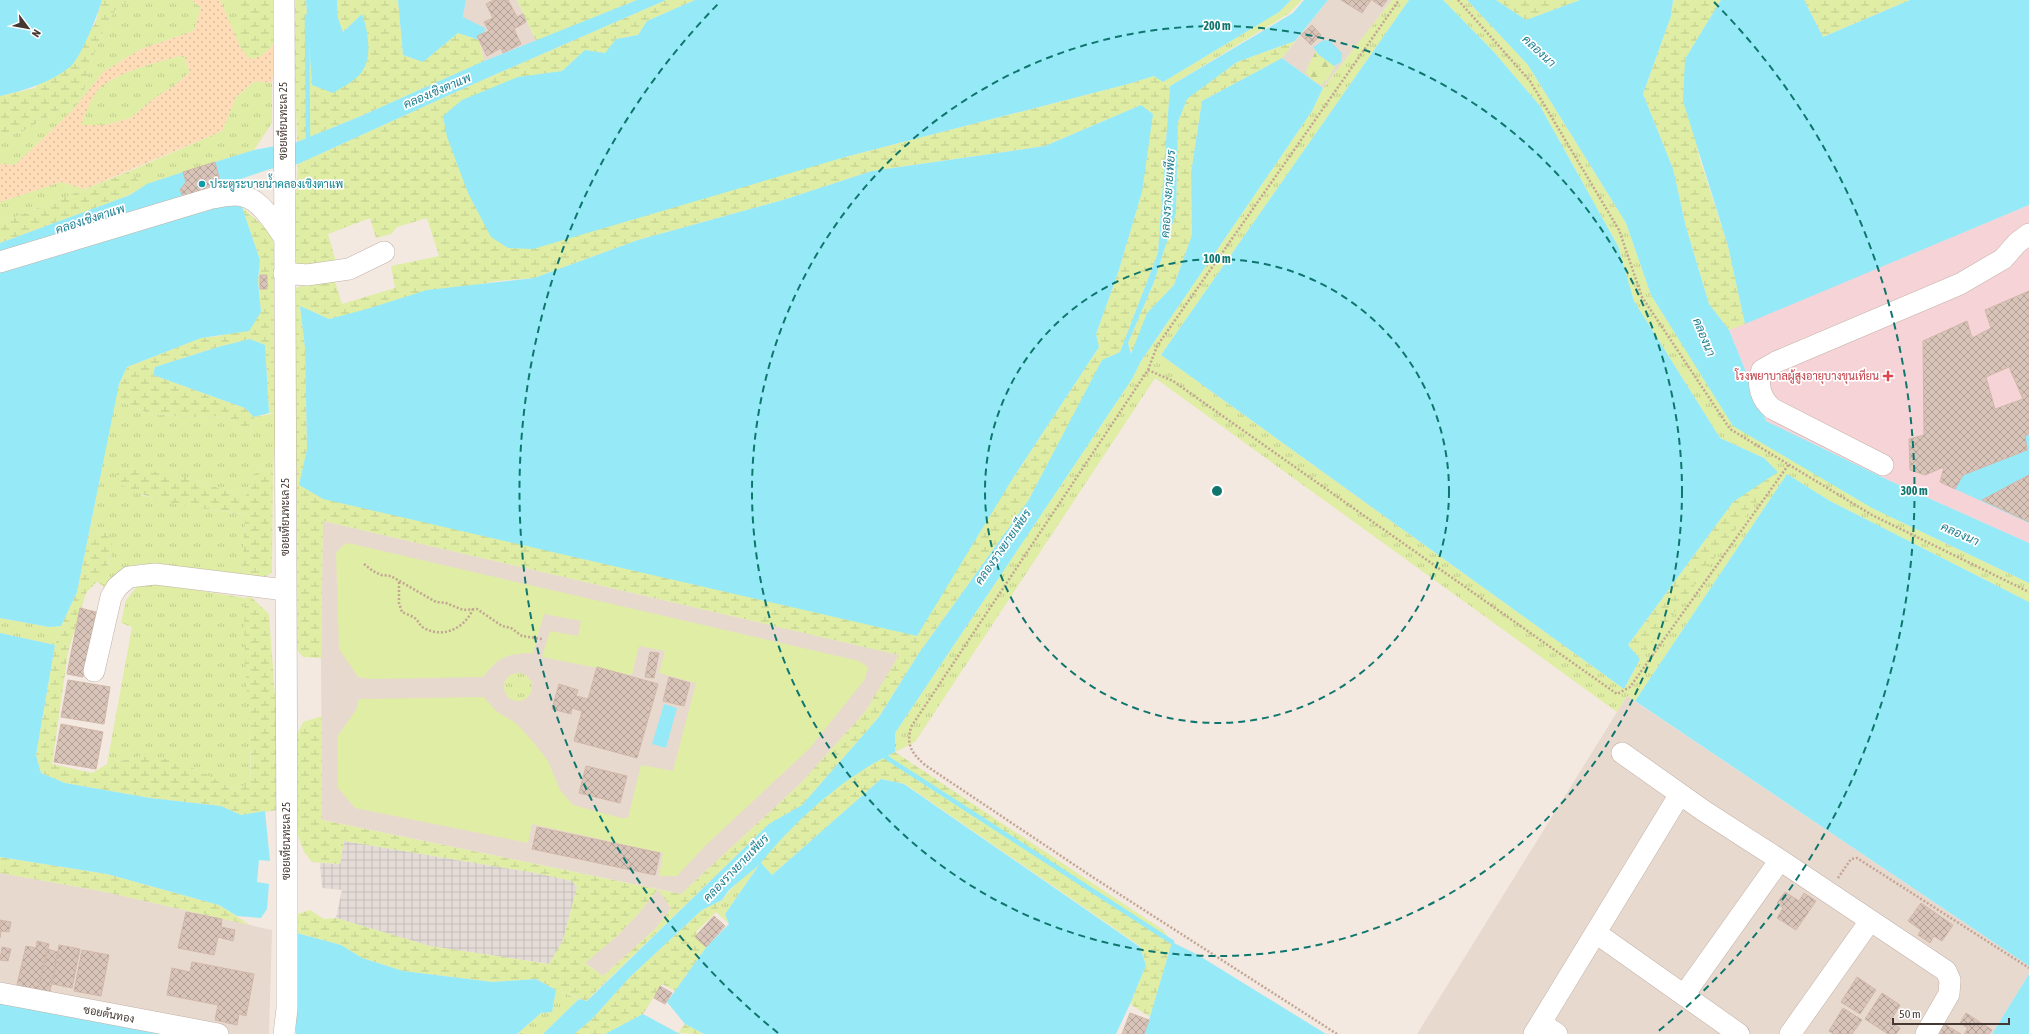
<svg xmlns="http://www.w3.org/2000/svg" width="2029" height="1034" font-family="'Asap Condensed',Sarabun,sans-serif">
<defs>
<pattern id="industrial-grid" width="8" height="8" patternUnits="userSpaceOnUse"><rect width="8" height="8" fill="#e4dbd7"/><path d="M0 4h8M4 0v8" fill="none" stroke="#c5bdb9"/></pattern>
<pattern id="grass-tufts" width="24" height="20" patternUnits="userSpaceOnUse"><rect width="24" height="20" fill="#dfeda5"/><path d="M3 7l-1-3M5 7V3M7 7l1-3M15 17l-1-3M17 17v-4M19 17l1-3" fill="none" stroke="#c1cc8e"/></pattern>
<pattern id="forest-firs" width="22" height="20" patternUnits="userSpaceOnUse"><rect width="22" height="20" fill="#dfeda5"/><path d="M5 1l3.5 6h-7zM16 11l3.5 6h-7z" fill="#c1cc8e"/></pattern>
<pattern id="wetland-marsh" width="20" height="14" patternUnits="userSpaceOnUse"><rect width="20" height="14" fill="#dfeda5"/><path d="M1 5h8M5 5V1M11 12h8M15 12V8" fill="none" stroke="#c1cc8e"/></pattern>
<pattern id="sand-dots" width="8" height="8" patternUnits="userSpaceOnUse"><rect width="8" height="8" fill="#fddcb7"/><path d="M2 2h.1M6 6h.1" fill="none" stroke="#dabe9e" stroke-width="1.8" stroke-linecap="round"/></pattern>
<pattern id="building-cross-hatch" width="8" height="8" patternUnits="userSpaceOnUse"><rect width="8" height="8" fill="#d9c4b9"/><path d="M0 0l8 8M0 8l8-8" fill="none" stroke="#b2a097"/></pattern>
</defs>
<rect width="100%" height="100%" fill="#f3e9e1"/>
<path fill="#e8d9cf" d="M466 0H517L536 41 484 61 479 40 484 35 463 17Z
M1328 0H1392L1323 88 1282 58Z
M323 521 900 655 865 712 800 784 681 894 658 889 671 908 656 928 603 976 584 962 616 937 638 914 658 889 322 820 321 658Z
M1627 696 2029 966V974L1992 1034H1417Z
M0 873 101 891 272 930 269 1034H160L0 1003Z"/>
<path fill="url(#industrial-grid)" d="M344 841 536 873 572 881 577 887 563 940 550 964 430 946 336 918 342 890 322 888 320 863 340 864Z"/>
<path fill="#f6d3d7" d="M2029 205V543L1888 480 1766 421 1729 330Z"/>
<path fill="url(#grass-tufts)" d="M128 0H192L201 7 194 31 141 49 103 72 73 110 15 165 0 164V137L23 131 83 96C89 68 98 36 114 12 117 7 124 3 128 0Z
M220 0H241V49Z
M1291 0H1302L1288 14 1170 86 1163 82 1279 12Z
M1392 0H1409L1161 355 1624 689 1640 659 1764 458 1720 438 1634 301 1618 246 1540 106 1493 51 1443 0H1467L1528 65 1626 223 1651 295 1733 425 1872 508 2029 583V602L1830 501 1787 474 1635 701 1627 696 1617 712 1155 378 915 742 895 752V733L1132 379 1141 361 1312 111 1323 88Z
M184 55 190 72 175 85 153 99 131 118 106 125H81C85 114 89 100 97 91 112 73 161 61 184 55Z
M255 81 272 83V123L254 150 147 184 130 195 139 181 130 171 222 131 236 97Z
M61 182 85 189 0 223V202Z
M115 399 151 414 193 417 226 416 250 434 254 417 277 413 273 470 258 468 245 497 189 478 140 495 211 510 246 514 244 535 242 581 140 564 119 576 109 590 97 582C113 565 114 551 106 530L89 533Z
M160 584 245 598 251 783 236 789 212 778 143 756 107 764 132 627 121 623 126 600 138 585Z
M0 618 49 627 61 626 55 645 0 633Z
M504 687a14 14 0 1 1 28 0a14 14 0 1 1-28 0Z
M760 863 725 914 729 924 716 912C726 890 742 879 760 863Z
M556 990 579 999 543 1034H517L541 1013 552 1012Z"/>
<path fill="url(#forest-firs)" d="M1316 51 1334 66 1336 64 1330 76 1322 85 1315 82 1306 73 1307 68Z"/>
<path fill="url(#wetland-marsh)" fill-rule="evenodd" d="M102 0H128C124 3 117 7 114 12 98 36 89 68 83 96L23 131 0 137V96L35 88 95 24Z
M241 0H279C278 26 283 54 250 60L241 49Z
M293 0H306L312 85 362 14 343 32 338 18 337 0H398L403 55 423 62 458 33 479 40 484 61 361 116 297 142Z
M517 0H637L536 41Z
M666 0H695L647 21 638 35 616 39 605 54 585 50 562 71 548 73 845 157 1128 84 1154 76 1170 86 1158 253 1120 352 1102 361 1028 501 919 653 879 717 802 805 769 824 586 1001 556 990 536 979 493 982 403 971 362 958 341 945 293 932 292 916 310 910 324 919 336 918 430 946 549 964 563 940 577 887 572 881 536 873 344 841 340 864 312 862 304 852 292 819 295 739 303 722 322 716V820L681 894 800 784 865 712 899 655 323 521 321 658 303 657 293 645V289L333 275 342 304 395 288 391 266 439 256 427 218 397 227 391 234 376 238 370 218 328 234 336 262 304 268 292 261 298 164 469 86ZM1141 105 1142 192 1118 273 1096 334 1099 347 1013 478 300 485 307 449 305 348 300 306 329 319 496 281 534 278 638 240 783 200 872 171 1045 146ZM658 889 671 908 656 928 603 976 585 963 616 937 638 914Z
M1496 0H1580L1526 20Z
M1673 0H1721L1685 59 1699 157 1728 246 1745 324 1729 330 1709 304 1686 227 1673 169 1643 94 1671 16Z
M1804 0H1910L1823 37Z
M1295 41 1282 58 1202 101 1191 173 1192 235 1174 285 1147 313 1132 355 1128 343 1154 282 1176 213 1178 122 1187 98 1237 62Z
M130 171 139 181 130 195 0 243V223Z
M242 207 271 233 276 257 277 413H269L265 345 250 339 218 347 155 367 153 375 245 408 254 417 250 434 226 416 193 417 151 414 115 399 119 384 127 367 201 338 220 336 261 311 258 281 260 260Z
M130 467 189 478 245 497 258 468 273 470 272 572 258 583 242 581 244 535 246 514C205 509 159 505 121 485L116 471Z
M1778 472 1640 659 1628 645 1733 502Z
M106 530 113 547 106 572 86 593 68 652 52 764 92 773 107 764 143 756 176 760 236 789 251 783C251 721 242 660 245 598L251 597 269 614 278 737V810L241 815 221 806 150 798 65 783 41 773 36 755 55 645 61 626 77 592 89 533Z
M895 752 1163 930 1172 942 1150 1017 1130 1004 1146 965 1140 946 905 784 881 779 772 875 760 863C796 819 843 777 895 752Z
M0 857 107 874 219 905 250 925 101 891 0 873Z
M722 900 716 912 696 932 707 946 675 991 662 984 643 1014 605 1034H574L592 1019 630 977 702 910Z
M685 1024 704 1034 678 1033Z"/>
<path fill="url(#sand-dots)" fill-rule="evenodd" d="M192 0H220L241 49 250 59C265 57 270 49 278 36L272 83 255 81 236 97 222 131 85 189 61 182 0 202V164L15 165 73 110 103 72 141 49 194 31 201 7ZM184 55 190 72 175 85 153 99 131 118 106 125H81C86 114 90 100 97 91 112 73 161 61 184 55Z"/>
<path fill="#dfeda5" d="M348 543 859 661 868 667 865 679 810 748 706 845 677 876H659L663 853 532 824 528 843 355 808 338 788 337 737 356 710 359 699 484 697 496 711 516 723 534 743 548 761 560 790 573 805 621 818H628L641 765 673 771 696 683 659 673 665 651 639 646 632 675 542 657 550 631 578 636 581 621 544 614 533 653C507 654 499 656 483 677L370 679 358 677 339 649 336 553 342 546Z"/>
<path fill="#96eaf8" d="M0 0H102C98 14 81 58 70 67 50 83 25 90 0 96Z
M306 0H337L338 18 343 32 362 14C368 30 373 58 361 73 355 81 341 88 333 93L312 85Z
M398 0H466L463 17 485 28 484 35 479 40 458 33 423 62 403 55Z
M637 0H666L469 86 298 164 270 169 221 186 215 162 254 150 297 142 361 116 484 61Z
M695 0H1291L1279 12 1163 82 1154 76 1128 84 845 157 533 249 508 248 491 237 468 193 447 137 443 116 462 100 518 77 562 71 585 50 605 53 616 39 638 35 647 21Z
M1304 0H1328L1295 41 1237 62 1187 99 1178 122 1176 213 1154 282 1128 343 1131 354 1147 313 1174 285 1192 235 1191 173 1202 101 1282 58 1323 88 1312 111 1141 361 1132 379 895 733V752C845 776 795 820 761 863L772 875 881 779 904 784 1140 947 1146 965 1130 1004 1116 1034H704L685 1024 667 1002 707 946 729 924 725 914 759 865 729 890 722 900 702 910 630 977 592 1019 574 1034H543L579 999 587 1001 769 824 802 805 879 717 919 653 1028 501 1102 360 1120 352 1158 253 1170 86 1293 13Z
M1409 0H1443L1493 51 1540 106 1618 246 1634 301 1720 438 1764 458 1778 472 1733 502 1628 645 1640 659 1624 689 1161 355Z
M1467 0H1496L1526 20 1580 0H1673L1671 16 1643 94 1673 169 1686 227 1709 304 1729 330 1766 421 1888 480 2029 543V583L1872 508 1733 426 1651 295 1626 223 1528 65Z
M1721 0H1804L1823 37 1910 0H2029V205L1745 324 1728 246 1683 101 1685 59Z
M1324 40 1330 41 1342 53 1341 62 1334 66 1319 55 1313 47Z
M1141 105 1153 114 1142 192 1118 273 1096 334 1099 347 1013 478 917 636 323 499 299 485 307 449 305 348 300 306 329 319 367 309 427 290 534 278 638 240 783 200 872 171 1045 146Z
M183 172 186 182 180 190 184 198 0 254V243L130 195 147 184Z
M218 199 242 207 260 260 258 281 261 312 249 331 201 338 127 367 119 384 77 592 61 626 49 627 0 618V265Z
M250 339 265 345 269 413 254 417 245 408 153 375 155 367 218 347Z
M2029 434V523L1955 489 1963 475 2027 450 2025 436Z
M1787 474 1830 501 2029 602V966L1635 701Z
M0 633 55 645 36 755 41 773 65 783 150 798 221 806 241 815 265 811 270 861 259 860 257 882 269 884 267 909 261 918 237 916 219 905 107 874 0 857Z
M664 704 677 708 666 748 652 744Z
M293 932 341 945 362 958 403 971 493 982 536 979 556 990 552 1012 541 1013 517 1034H296Z
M1172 942 1198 955 1326 1034H1143L1149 1020Z
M2029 974V1034H1992Z
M0 1003 160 1034H0Z
M643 1014 678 1033 681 1034H605Z"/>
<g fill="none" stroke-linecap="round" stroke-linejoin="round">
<path stroke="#96eaf8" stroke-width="4.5" d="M307 16 308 143
M881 754 1172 942"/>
</g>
<path fill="url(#building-cross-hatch)" stroke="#d1b7a8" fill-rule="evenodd" d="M494 0H508L517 17 523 14 526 22 514 29 521 44 503 53 501 48 487 56 477 36 489 31 484 22 493 18 486 4Z
M1341 0H1371L1362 13Z
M1372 0H1387L1382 7Z
M1312 25 1321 35 1311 45 1301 35Z
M215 162 221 186 184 198 180 190 186 182 183 172Z
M260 275H267V289H260Z
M2029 291V434L2025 436 2027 450 1963 475 1955 489 1940 482 1944 467 1925 475 1910 470 1909 439 1924 435 1923 341 1967 321 1972 338 1991 328 1985 310ZM2009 367 2023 399 1995 409 1986 377Z
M2029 475V522L1982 500Z
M80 608 96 612 83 677 67 674Z
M650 652 659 653 654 678 645 677Z
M597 667 658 684 637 758 574 741 582 711 572 708 571 714 552 709 559 684 578 690 576 696 588 699Z
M669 677 690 683 684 706 663 701Z
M68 680 110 687 104 724 61 717Z
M61 724 103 732 96 769 54 762Z
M586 766 627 776 620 803 579 793Z
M537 827 660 853 655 875 532 849Z
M1785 892 1799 901 1804 893 1816 901 1796 930 1777 918 1783 908 1777 903Z
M1921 903 1953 925 1942 941 1934 936 1930 943 1918 935 1921 930 1908 921Z
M186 912 222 919 221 927 235 930 233 941 218 937 214 955 178 948Z
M714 916 725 926 706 947 695 937Z
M0 920 11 922 9 932 1 931 0 938Z
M37 941 49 944 37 994 16 989 26 946 36 948Z
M59 945 80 949 72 988 52 984Z
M2 947 11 949 8 961 0 960Z
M47 949 58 952 49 996 37 994Z
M82 950 109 955 101 996 74 991Z
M192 962 254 974 246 1016 239 1014 237 1025 215 1020 218 1005 167 995 172 968 190 972Z
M1857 977 1876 990 1860 1014 1841 1002Z
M660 986 672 993 665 1004 654 998Z
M1882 993 1900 1005 1890 1022 1900 1028 1896 1034H1888L1865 1019Z
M1843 1008 1862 1020 1852 1034H1834L1829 1031Z
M1130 1013 1149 1020 1144 1034H1122Z
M1966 1013 1992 1030 1989 1034H1964L1968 1028 1960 1023Z
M1944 1024 1961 1034H1938Z"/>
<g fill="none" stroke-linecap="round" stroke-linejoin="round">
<defs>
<path id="minor" d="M284 0 287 868V1009L284 1034
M0 262 212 198C221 197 233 193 243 196 261 200 274 223 284 237
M284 273 307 275 349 269 384 252
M1883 465 1773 409C1761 400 1756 384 1762 370L1776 362 1960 284 2003 259 2017 243 2029 234
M94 671 111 597 117 587 129 577 155 574 285 590
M1622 753 1704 811 1780 860 1946 971 1950 980 1949 994 1926 1034
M1596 933 1739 1034
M0 993 218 1034
M1684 995 1780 860
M1541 1023 1557 1034
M1534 1034 1680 794
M1790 1034 1870 921"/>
</defs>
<use href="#minor" stroke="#c2b1a6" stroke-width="22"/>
<path stroke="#c3a593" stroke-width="2.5" stroke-dasharray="2 2" stroke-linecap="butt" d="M1458 0 1530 81 1619 230 1642 297 1730 429 1872 515 2029 592
M1148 370 1157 346 1399 0
M364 564 373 571 381 575 391 576 436 602 446 603 463 610 477 609 502 626 511 628 522 636 542 639
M399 582V603L402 612C406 614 413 616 416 619 419 622 420 626 424 628 443 639 465 628 473 609
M1838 878 1851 859 1857 858 2029 968
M1337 1034 1091 876 925 765C912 753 906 746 911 727L1148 370 1173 381 1617 694 1630 687 1789 464"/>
<use href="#minor" stroke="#fff" stroke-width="21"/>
</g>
<g fill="none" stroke="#0f766e" stroke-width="2" stroke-dasharray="7 5">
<circle cx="1217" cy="491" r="232"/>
<circle cx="1217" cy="491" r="465"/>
<path d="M778 1033A697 697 0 0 1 720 2M1714 2A697 697 0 0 1 1656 1033"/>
</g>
<circle fill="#0f9aa8" stroke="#fff" stroke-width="1.5" cx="202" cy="184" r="4"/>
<path fill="#e0444e" stroke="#fff" stroke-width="1.5" d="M1886 370h4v4h4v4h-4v4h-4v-4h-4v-4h4z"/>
<g text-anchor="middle" stroke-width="3.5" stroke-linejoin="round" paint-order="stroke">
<g font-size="11" fill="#453832" stroke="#fff">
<text transform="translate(283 121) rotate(-90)" y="4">ซอยเทียนทะเล 25</text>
<text transform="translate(285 517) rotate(-90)" y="4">ซอยเทียนทะเล 25</text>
<text transform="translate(286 841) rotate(-90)" y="4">ซอยเทียนทะเล 25</text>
<text transform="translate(109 1014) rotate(11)" y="4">ซอยต้นทอง</text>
</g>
<g font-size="11" fill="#0d838f" stroke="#fff" text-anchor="start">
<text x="210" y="188">ประตูระบายน้ำคลองเชิงตาแพ</text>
</g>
<g font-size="11" fill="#be3a42" stroke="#fff" text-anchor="end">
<text x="1879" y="380">โรงพยาบาลผู้สูงอายุบางขุนเทียน</text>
</g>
<g font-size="12" font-style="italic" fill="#1c7e90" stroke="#fff">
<text transform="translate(1539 51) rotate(43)" y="4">คลองนา</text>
<text transform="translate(437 91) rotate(-23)" y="4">คลองเชิงตาแพ</text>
<text transform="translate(1168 194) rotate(-86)" y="4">คลองรางยายเพียร</text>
<text transform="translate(90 219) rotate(-18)" y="4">คลองเชิงตาแพ</text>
<text transform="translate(1704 337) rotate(68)" y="4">คลองนา</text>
<text transform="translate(1960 534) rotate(24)" y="4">คลองนา</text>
<text transform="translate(1003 547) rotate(-55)" y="4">คลองรางยายเพียร</text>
<text transform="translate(736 868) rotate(-46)" y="4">คลองรางยายเพียร</text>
</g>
</g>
<circle cx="1217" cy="491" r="6" fill="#0f766e" stroke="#fff" stroke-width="2"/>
<g font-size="12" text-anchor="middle" font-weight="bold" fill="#0f766e" stroke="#fff" stroke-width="3.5" stroke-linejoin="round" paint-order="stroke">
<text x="1217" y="30">200 m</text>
<text x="1217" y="263">100 m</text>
<text x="1914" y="495">300 m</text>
</g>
<g transform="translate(28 28) rotate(122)" stroke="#ffffff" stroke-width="3" paint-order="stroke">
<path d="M0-3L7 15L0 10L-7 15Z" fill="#453832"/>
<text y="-6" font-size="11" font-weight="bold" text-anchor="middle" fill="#453832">N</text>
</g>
<path d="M1893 1018v6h116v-6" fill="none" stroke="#453832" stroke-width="2"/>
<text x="1899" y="1018" font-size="12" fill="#453832" stroke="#ffffff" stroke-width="3" paint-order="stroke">50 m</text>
</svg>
